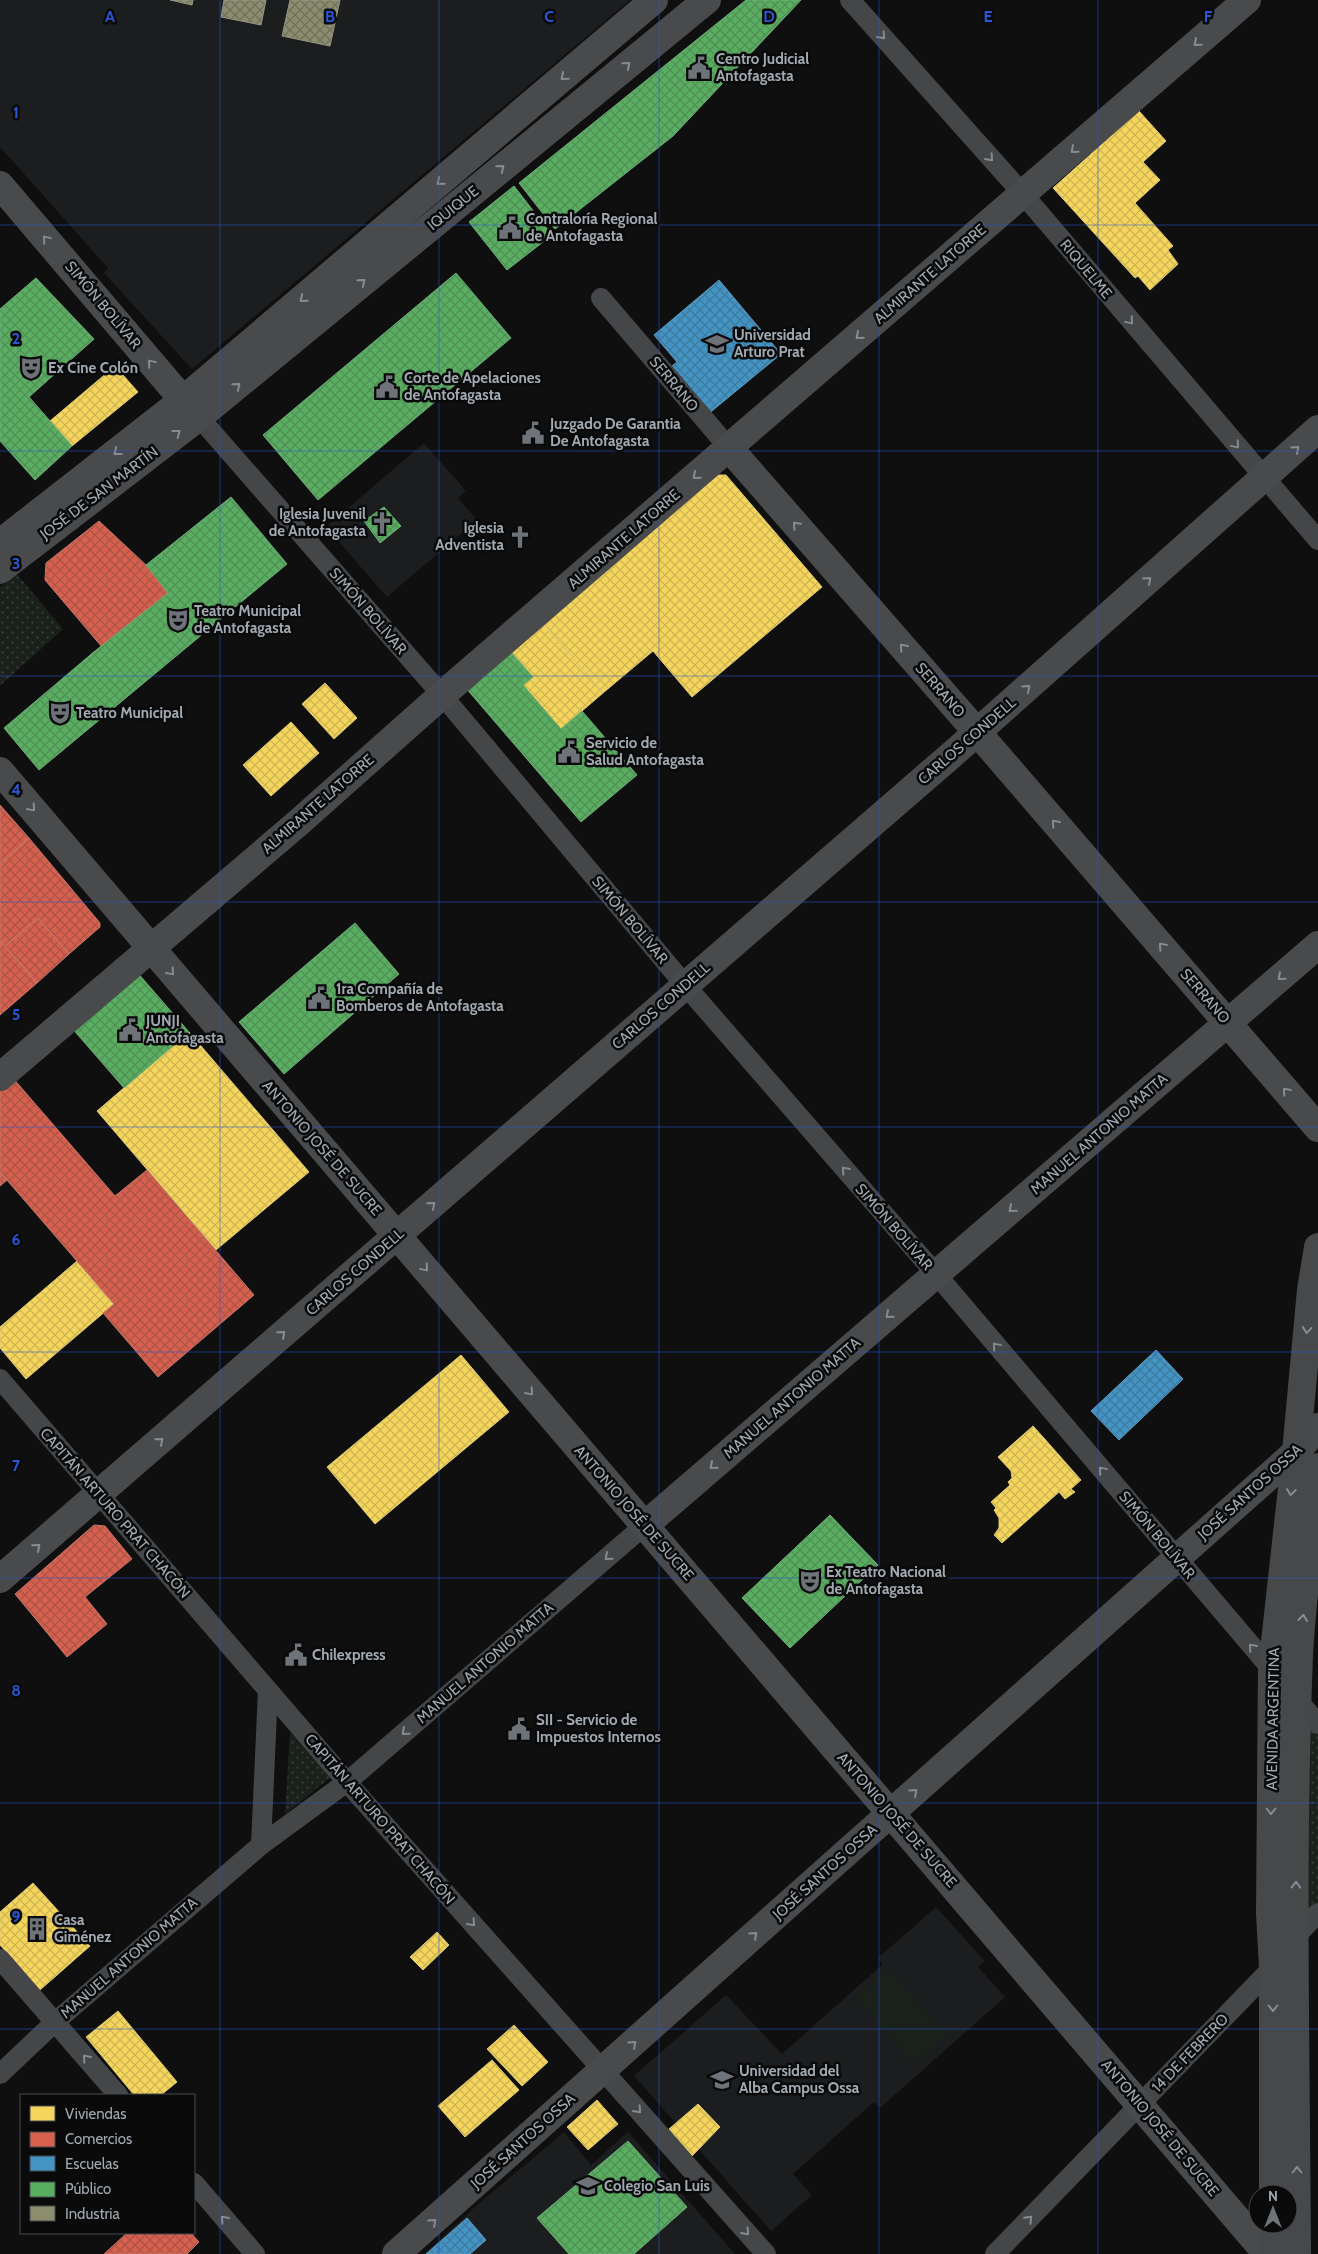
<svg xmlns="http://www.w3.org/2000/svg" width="1318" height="2254" font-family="Cabin,sans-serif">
<defs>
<pattern id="park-dots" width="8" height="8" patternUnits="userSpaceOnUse" patternTransform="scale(1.25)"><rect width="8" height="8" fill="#1a201a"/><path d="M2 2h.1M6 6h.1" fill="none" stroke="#383e39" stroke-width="1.8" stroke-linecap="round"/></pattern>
<pattern id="homes-cross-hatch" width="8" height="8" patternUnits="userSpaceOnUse" patternTransform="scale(1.25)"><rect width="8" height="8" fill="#f6d55c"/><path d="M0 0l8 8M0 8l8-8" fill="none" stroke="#ceb554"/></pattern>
<pattern id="shops-cross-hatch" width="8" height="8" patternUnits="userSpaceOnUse" patternTransform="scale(1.25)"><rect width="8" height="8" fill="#d6604d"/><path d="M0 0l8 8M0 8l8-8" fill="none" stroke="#ac5547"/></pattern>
<pattern id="schools-cross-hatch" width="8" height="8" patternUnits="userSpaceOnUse" patternTransform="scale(1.25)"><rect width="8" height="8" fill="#4393c3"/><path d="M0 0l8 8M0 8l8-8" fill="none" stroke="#3e7ba0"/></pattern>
<pattern id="public-cross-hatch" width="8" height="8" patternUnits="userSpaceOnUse" patternTransform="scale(1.25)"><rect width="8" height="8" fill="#5aae61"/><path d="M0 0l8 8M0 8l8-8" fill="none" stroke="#508f56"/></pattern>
<pattern id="industry-cross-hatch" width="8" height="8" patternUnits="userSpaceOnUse" patternTransform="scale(1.25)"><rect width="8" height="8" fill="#8c8c6e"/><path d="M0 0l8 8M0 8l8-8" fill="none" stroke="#70715d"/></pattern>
</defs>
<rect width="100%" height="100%" fill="#0f0f10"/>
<path fill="#1c1d1e" d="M0 0H630L192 369 104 273 108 268 0 147Z
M424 443 466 491 458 498 477 520 387 597 326 527Z
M936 1907 985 1961 978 1967 1005 1997 880 2108 874 2102 793 2174 812 2195 771 2231 634 2076 726 1995 782 2054 883 1964 878 1958Z
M564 2132 591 2165 628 2132 735 2254H424L476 2206Z"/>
<path fill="url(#park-dots)" d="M17 574 63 629 0 686V587Z
M1318 1724V1913L1295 1937 1297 1726Z
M290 1732 331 1777 285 1814Z"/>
<path fill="#1a201a" d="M887 1969 946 2035 914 2063 855 1997Z"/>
<path fill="url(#homes-cross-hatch)" stroke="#dcc876" d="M1139 111 1166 141 1143 162 1160 180 1135 203 1173 246 1168 250 1178 264 1150 290 1138 276 1135 278 1053 188Z
M115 366 138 392 72 446 50 421Z
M715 475H726L822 587 692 697 653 651 603 693 542 622Z
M542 622 603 693 561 729 523 685 533 677 509 650Z
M325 683 357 718 334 739 302 704Z
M291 722 319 753 271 796 243 765Z
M189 1032 309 1172 216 1250 97 1111Z
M77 1261 114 1304 26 1379 0 1348V1327Z
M461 1355 509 1412 375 1524 327 1467Z
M1033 1426 1043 1437 1028 1450 1030 1452 1011 1471 998 1457Z
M1043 1437 1081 1480 1071 1489 1075 1492 1065 1499 1059 1492 1002 1543 994 1535 999 1528V1518L994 1510 996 1508 991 1502 1010 1485 1008 1482 1012 1478 1011 1471 1030 1452 1028 1450Z
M33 1883 90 1946 40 1990 0 1945V1912Z
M437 1932 449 1945 423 1970 410 1957Z
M118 2011 177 2082 161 2095H134L86 2037Z
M514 2025 548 2062 522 2086 487 2049Z
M492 2060 519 2090 465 2137 438 2106Z
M597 2100 618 2124 588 2150 567 2127Z
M698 2104 720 2127 692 2156 669 2129Z"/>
<path fill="url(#shops-cross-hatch)" stroke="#c6766b" d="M99 521 146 565 168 593 102 647 45 580 46 563Z
M0 805 29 838 0 864Z
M29 838 100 923V927L69 954 38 918 5 946 0 940V864Z
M38 918 69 954 37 983 5 946Z
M0 940 37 983 0 1015Z
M12 1077 115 1196 147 1170 254 1295 158 1377 103 1313 114 1304 0 1172V1087Z
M0 1172 7 1180 0 1186Z
M94 1525 105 1526 132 1559 85 1597 107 1624 67 1657 15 1594Z
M127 2233H191L199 2242 187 2254H104Z"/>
<path fill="url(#schools-cross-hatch)" stroke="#5f9abe" d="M719 280 781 354 707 415 668 369 677 362 654 335Z
M95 651 108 666 83 688 70 673Z
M1156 1350 1183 1379 1119 1440 1091 1411Z
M467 2218 486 2240 470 2254H426Z"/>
<path fill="url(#public-cross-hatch)" stroke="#6fac79" d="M746 0H801L673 136 555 229 519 183Z
M514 186 552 235 507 270 469 222Z
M456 273 511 338 318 500 263 435Z
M36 278 94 339 29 397 72 446 35 480 0 441V309Z
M231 497 287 564 39 770 4 728 95 651 168 593 146 565Z
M384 507 401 526 380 543 364 521Z
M509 650 533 677 523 685 561 729 582 711 637 775 581 822 465 687Z
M355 923 399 974 284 1074 239 1022Z
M136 971 189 1032 124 1088 71 1027Z
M830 1515 878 1565 790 1648 742 1598Z
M628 2141 687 2207 634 2254H569L537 2218Z"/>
<path fill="url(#industry-cross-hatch)" stroke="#929582" d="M170 0H193L192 5Z
M224 0H266L261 25 221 17Z
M290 0H340L330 46 282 36Z"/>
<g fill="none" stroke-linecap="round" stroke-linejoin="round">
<path stroke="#444648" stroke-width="20" d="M850 0 1023 194 1318 540
M601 298 729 448
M191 408 442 695 685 985 936 1274 1318 1724
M0 1379 353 1789 766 2254
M261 1845 268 1690
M0 1959 118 2095
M0 2074 55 2022 261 1845 347 1782 645 1525
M194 2183 255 2254
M995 2254 1273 1967 1295 1937 1318 1913"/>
<path stroke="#484a4c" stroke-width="28" d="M0 185 183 400
M729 448 977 732 1318 1128
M0 543 183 400 654 0
M0 570 199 417 707 0
M0 771 1267 2254
M0 1077 298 823 442 695 1247 0
M645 1525 1318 945
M0 1579 956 751 1318 429
M396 2254 1296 1452 1318 1427"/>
<path stroke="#46484a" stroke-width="28" d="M1273 2194V1967L1270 1913 1272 1669 1296 1452 1311 1290 1318 1247
M1273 2224 1274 2254
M1297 2254C1296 2055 1291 1855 1299 1656 1302 1593 1312 1529 1318 1467"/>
</g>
<defs><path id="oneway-chevron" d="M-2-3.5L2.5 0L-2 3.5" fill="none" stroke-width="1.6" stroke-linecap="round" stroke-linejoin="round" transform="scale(1.25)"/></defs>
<g stroke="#858b92">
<use href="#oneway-chevron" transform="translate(882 36) rotate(48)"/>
<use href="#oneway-chevron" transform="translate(990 158) rotate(48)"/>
<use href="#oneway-chevron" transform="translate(1130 321) rotate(50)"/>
<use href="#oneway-chevron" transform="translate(1236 445) rotate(50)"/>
<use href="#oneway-chevron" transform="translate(845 1170) rotate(-131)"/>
<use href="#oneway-chevron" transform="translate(996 1346) rotate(-130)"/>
<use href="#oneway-chevron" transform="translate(1102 1470) rotate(-130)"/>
<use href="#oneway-chevron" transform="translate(608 1557) rotate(139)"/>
<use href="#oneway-chevron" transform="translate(1252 1647) rotate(-131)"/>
<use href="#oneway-chevron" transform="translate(405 1732) rotate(139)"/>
<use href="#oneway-chevron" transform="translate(472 1923) rotate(48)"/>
<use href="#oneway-chevron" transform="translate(86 2058) rotate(-131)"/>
<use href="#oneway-chevron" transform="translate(638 2110) rotate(48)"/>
<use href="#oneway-chevron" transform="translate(224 2219) rotate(-131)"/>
<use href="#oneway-chevron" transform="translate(1029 2219) rotate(-46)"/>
<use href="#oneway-chevron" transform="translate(746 2232) rotate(48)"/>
</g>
<g stroke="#868c93">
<use href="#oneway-chevron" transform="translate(1197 43) rotate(139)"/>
<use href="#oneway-chevron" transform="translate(627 65) rotate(-39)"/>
<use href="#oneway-chevron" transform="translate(564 77) rotate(140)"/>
<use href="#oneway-chevron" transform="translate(1074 150) rotate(139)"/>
<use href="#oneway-chevron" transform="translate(501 168) rotate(-39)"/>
<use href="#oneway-chevron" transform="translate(440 182) rotate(140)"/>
<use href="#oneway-chevron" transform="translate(46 239) rotate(-130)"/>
<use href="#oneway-chevron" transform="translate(362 282) rotate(-39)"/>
<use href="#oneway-chevron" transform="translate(303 299) rotate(140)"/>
<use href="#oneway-chevron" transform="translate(859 336) rotate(139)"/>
<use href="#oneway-chevron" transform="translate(151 363) rotate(-130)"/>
<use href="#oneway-chevron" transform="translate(237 386) rotate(-39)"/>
<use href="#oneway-chevron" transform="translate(177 433) rotate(-37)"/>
<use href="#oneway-chevron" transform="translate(1296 449) rotate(-42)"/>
<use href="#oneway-chevron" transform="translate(117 452) rotate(142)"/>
<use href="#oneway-chevron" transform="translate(696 476) rotate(139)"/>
<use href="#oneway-chevron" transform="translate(796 525) rotate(-133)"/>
<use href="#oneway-chevron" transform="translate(1148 580) rotate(-42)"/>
<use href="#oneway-chevron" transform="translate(903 647) rotate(-131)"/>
<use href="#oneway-chevron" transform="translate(1027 688) rotate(-42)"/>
<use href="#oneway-chevron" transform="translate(32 808) rotate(49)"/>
<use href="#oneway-chevron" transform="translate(1055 823) rotate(-131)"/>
<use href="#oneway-chevron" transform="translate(1162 946) rotate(-131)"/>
<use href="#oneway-chevron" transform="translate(171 972) rotate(49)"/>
<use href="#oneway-chevron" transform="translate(1281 977) rotate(139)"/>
<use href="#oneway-chevron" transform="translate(1286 1091) rotate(-131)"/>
<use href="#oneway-chevron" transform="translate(432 1205) rotate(-41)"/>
<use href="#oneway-chevron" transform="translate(1012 1209) rotate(139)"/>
<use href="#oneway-chevron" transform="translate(425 1268) rotate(50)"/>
<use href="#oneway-chevron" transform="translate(889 1315) rotate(139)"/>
<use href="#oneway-chevron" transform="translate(282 1334) rotate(-41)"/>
<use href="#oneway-chevron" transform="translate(530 1392) rotate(49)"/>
<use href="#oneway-chevron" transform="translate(160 1441) rotate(-41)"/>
<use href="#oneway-chevron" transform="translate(713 1466) rotate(139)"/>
<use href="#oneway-chevron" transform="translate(37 1547) rotate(-41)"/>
<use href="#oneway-chevron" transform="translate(914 1792) rotate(-42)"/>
<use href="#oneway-chevron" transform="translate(754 1935) rotate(-42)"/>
<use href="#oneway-chevron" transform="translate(633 2044) rotate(-42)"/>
<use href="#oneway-chevron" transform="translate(433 2222) rotate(-42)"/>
</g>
<g stroke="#868c92">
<use href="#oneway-chevron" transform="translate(1307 1330) rotate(95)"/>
<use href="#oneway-chevron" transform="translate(1291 1492) rotate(97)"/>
<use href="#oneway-chevron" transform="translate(1303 1618) rotate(-84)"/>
<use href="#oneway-chevron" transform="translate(1271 1811) rotate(90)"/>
<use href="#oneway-chevron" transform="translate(1296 1885) rotate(-89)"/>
<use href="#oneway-chevron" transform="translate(1273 2008) rotate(90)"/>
<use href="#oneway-chevron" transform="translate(1297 2170) rotate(-90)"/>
</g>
<path fill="none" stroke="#2a57d4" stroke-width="1" stroke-opacity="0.55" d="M220 0V2254M439 0V2254M659 0V2254M879 0V2254M1098 0V2254M0 225H1318M0 451H1318M0 676H1318M0 902H1318M0 1127H1318M0 1352H1318M0 1578H1318M0 1803H1318M0 2029H1318"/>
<defs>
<symbol id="civic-bare" viewBox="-9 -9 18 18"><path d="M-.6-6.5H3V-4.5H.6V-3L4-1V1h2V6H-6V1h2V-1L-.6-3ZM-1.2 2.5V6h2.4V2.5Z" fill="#6e7379" stroke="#0a0a0b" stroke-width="2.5" paint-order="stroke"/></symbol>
<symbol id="university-bare" viewBox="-9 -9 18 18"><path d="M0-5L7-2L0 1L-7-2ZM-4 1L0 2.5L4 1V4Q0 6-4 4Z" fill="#6e7379" stroke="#0a0a0b" stroke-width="2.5" paint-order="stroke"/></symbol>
<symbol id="theatre-bare" viewBox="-9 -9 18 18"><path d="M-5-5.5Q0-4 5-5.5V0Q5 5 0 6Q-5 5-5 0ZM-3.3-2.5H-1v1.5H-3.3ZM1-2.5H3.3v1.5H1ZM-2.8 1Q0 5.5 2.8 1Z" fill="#6e7379" stroke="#0a0a0b" stroke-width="2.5" paint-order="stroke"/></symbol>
<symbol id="church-bare" viewBox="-9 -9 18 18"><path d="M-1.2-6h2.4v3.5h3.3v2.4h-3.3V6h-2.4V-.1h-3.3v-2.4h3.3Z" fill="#6e7379" stroke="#0a0a0b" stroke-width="2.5" paint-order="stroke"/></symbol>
<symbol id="building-bare" viewBox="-9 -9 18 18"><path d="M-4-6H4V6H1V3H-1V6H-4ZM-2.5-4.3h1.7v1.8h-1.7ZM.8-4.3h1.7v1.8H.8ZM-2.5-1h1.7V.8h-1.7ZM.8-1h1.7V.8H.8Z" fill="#6e7379" stroke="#0a0a0b" stroke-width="2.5" paint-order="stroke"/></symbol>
<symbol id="school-bare" viewBox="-9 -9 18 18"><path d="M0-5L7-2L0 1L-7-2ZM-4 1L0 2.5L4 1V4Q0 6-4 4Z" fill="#6e7379" stroke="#0a0a0b" stroke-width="2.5" paint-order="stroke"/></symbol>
</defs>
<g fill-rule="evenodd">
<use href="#civic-bare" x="683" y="52" width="32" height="32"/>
<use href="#civic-bare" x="494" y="212" width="32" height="32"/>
<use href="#university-bare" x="701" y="328" width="32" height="32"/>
<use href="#theatre-bare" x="15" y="352" width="32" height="32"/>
<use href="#civic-bare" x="371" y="371" width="32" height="32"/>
<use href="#civic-bare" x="517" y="417" width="32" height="32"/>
<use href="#church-bare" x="366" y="507" width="32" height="32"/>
<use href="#church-bare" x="504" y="521" width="32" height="32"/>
<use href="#theatre-bare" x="162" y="604" width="32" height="32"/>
<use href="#theatre-bare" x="44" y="697" width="32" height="32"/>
<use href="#civic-bare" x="553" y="736" width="32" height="32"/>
<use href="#civic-bare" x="303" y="982" width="32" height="32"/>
<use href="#civic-bare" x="114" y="1014" width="32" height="32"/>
<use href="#theatre-bare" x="794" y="1565" width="32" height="32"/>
<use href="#civic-bare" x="280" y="1639" width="32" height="32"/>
<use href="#civic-bare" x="503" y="1713" width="32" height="32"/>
<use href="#building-bare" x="21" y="1913" width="32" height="32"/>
<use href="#university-bare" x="706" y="2064" width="32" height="32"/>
<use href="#school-bare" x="572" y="2170" width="32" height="32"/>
</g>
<g text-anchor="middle" stroke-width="5" stroke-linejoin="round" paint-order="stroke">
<g font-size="15" font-weight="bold" fill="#a1a9b1" stroke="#0a0a0b" text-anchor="start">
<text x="716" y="64">Centro Judicial<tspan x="716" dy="17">Antofagasta</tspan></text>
<text x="526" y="224">Contraloría Regional<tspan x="526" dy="17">de Antofagasta</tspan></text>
<text x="734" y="340">Universidad<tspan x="734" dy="17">Arturo Prat</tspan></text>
<text x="48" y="373">Ex Cine Colón</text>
<text x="404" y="383">Corte de Apelaciones<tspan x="404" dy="17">de Antofagasta</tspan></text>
<text x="550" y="429">Juzgado De Garantia<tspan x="550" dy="17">De Antofagasta</tspan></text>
<text x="366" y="519" text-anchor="end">Iglesia Juvenil<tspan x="366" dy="17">de Antofagasta</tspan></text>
<text x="504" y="533" text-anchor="end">Iglesia<tspan x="504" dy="17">Adventista</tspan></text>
<text x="194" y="616">Teatro Municipal<tspan x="194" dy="17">de Antofagasta</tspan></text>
<text x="76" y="718">Teatro Municipal</text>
<text x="586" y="748">Servicio de<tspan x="586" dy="17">Salud Antofagasta</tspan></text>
<text x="336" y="994">1ra Compañía de<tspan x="336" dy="17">Bomberos de Antofagasta</tspan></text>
<text x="146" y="1026">JUNJI<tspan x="146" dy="17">Antofagasta</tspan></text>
<text x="826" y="1577">Ex Teatro Nacional<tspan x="826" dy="17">de Antofagasta</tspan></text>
<text x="312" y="1660">Chilexpress</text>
<text x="536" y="1725">SII - Servicio de<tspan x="536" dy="17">Impuestos Internos</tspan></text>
<text x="54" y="1925">Casa<tspan x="54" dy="17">Giménez</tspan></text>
<text x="739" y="2076">Universidad del<tspan x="739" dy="17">Alba Campus Ossa</tspan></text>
<text x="604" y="2191">Colegio San Luis</text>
</g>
<g font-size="15" fill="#a1a9b1" stroke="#0a0a0b">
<text transform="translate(453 208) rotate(-39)" y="5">IQUIQUE</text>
<text transform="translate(1086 269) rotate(50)" y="5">RIQUELME</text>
<text transform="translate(930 274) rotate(-41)" y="5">ALMIRANTE LATORRE</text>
<text transform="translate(103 305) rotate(50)" y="5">SIMÓN BOLÍVAR</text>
<text transform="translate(674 384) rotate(50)" y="5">SERRANO</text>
<text transform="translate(99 493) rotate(-37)" y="5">JOSÉ DE SAN MARTÍN</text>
<text transform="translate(624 539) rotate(-41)" y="5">ALMIRANTE LATORRE</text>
<text transform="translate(368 611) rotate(49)" y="5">SIMÓN BOLÍVAR</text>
<text transform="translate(940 690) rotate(49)" y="5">SERRANO</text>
<text transform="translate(967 741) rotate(-41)" y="5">CARLOS CONDELL</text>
<text transform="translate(318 804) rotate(-41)" y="5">ALMIRANTE LATORRE</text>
<text transform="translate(630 920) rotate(50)" y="5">SIMÓN BOLÍVAR</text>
<text transform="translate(1205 996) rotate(49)" y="5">SERRANO</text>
<text transform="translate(661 1006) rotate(-41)" y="5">CARLOS CONDELL</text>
<text transform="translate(1099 1134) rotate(-41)" y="5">MANUEL ANTONIO MATTA</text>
<text transform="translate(322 1148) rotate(49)" y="5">ANTONIO JOSÉ DE SUCRE</text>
<text transform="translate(894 1227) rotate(49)" y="5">SIMÓN BOLÍVAR</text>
<text transform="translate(355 1272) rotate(-41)" y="5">CARLOS CONDELL</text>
<text transform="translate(792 1398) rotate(-41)" y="5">MANUEL ANTONIO MATTA</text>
<text transform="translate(1250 1492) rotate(-42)" y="5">JOSÉ SANTOS OSSA</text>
<text transform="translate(115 1513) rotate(49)" y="5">CAPITÁN ARTURO PRAT CHACÓN</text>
<text transform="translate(634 1513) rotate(49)" y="5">ANTONIO JOSÉ DE SUCRE</text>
<text transform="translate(1157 1535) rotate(50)" y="5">SIMÓN BOLÍVAR</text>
<text transform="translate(485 1663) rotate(-41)" y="5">MANUEL ANTONIO MATTA</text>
<text transform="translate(1273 1719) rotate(-89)" y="5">AVENIDA ARGENTINA</text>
<text transform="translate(380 1819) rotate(49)" y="5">CAPITÁN ARTURO PRAT CHACÓN</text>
<text transform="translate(897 1820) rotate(49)" y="5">ANTONIO JOSÉ DE SUCRE</text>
<text transform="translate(825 1872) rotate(-42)" y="5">JOSÉ SANTOS OSSA</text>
<text transform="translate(129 1958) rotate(-41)" y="5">MANUEL ANTONIO MATTA</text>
<text transform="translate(1190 2053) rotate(-46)" y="5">14 DE FEBRERO</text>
<text transform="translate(1160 2128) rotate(50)" y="5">ANTONIO JOSÉ DE SUCRE</text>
<text transform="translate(523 2141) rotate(-42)" y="5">JOSÉ SANTOS OSSA</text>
</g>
</g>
<g font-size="16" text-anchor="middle" font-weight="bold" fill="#2a57d4" stroke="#0a0a0b" stroke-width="5" stroke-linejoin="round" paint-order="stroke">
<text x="110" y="22">A</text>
<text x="330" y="22">B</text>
<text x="549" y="22">C</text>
<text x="769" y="22">D</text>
<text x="988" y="22">E</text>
<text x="1208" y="22">F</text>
<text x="16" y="118">1</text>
<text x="16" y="344">2</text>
<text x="16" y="569">3</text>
<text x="16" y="795">4</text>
<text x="16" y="1020">5</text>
<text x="16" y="1245">6</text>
<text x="16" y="1471">7</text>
<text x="16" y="1696">8</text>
<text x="16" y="1922">9</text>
</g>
<rect x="20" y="2094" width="175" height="140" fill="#0a0a0b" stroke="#464a4d"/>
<rect x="30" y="2106" width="25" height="15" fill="#f6d55c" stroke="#464a4d"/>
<text x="65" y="2119" font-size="15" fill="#a1a9b1">Viviendas</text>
<rect x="30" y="2132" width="25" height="15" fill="#d6604d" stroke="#464a4d"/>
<text x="65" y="2144" font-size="15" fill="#a1a9b1">Comercios</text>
<rect x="30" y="2156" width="25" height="15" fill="#4393c3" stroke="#464a4d"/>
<text x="65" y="2169" font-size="15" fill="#a1a9b1">Escuelas</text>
<rect x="30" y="2182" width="25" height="15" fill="#5aae61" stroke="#464a4d"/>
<text x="65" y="2194" font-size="15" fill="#a1a9b1">Público</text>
<rect x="30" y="2206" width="25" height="15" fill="#8c8c6e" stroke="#464a4d"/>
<text x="65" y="2219" font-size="15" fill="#a1a9b1">Industria</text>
<g transform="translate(1273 2209)"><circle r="24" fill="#0a0a0b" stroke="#464a4d"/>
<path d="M0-4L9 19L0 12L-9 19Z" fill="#6e7379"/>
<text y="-8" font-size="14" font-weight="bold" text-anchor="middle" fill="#a1a9b1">N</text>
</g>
</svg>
